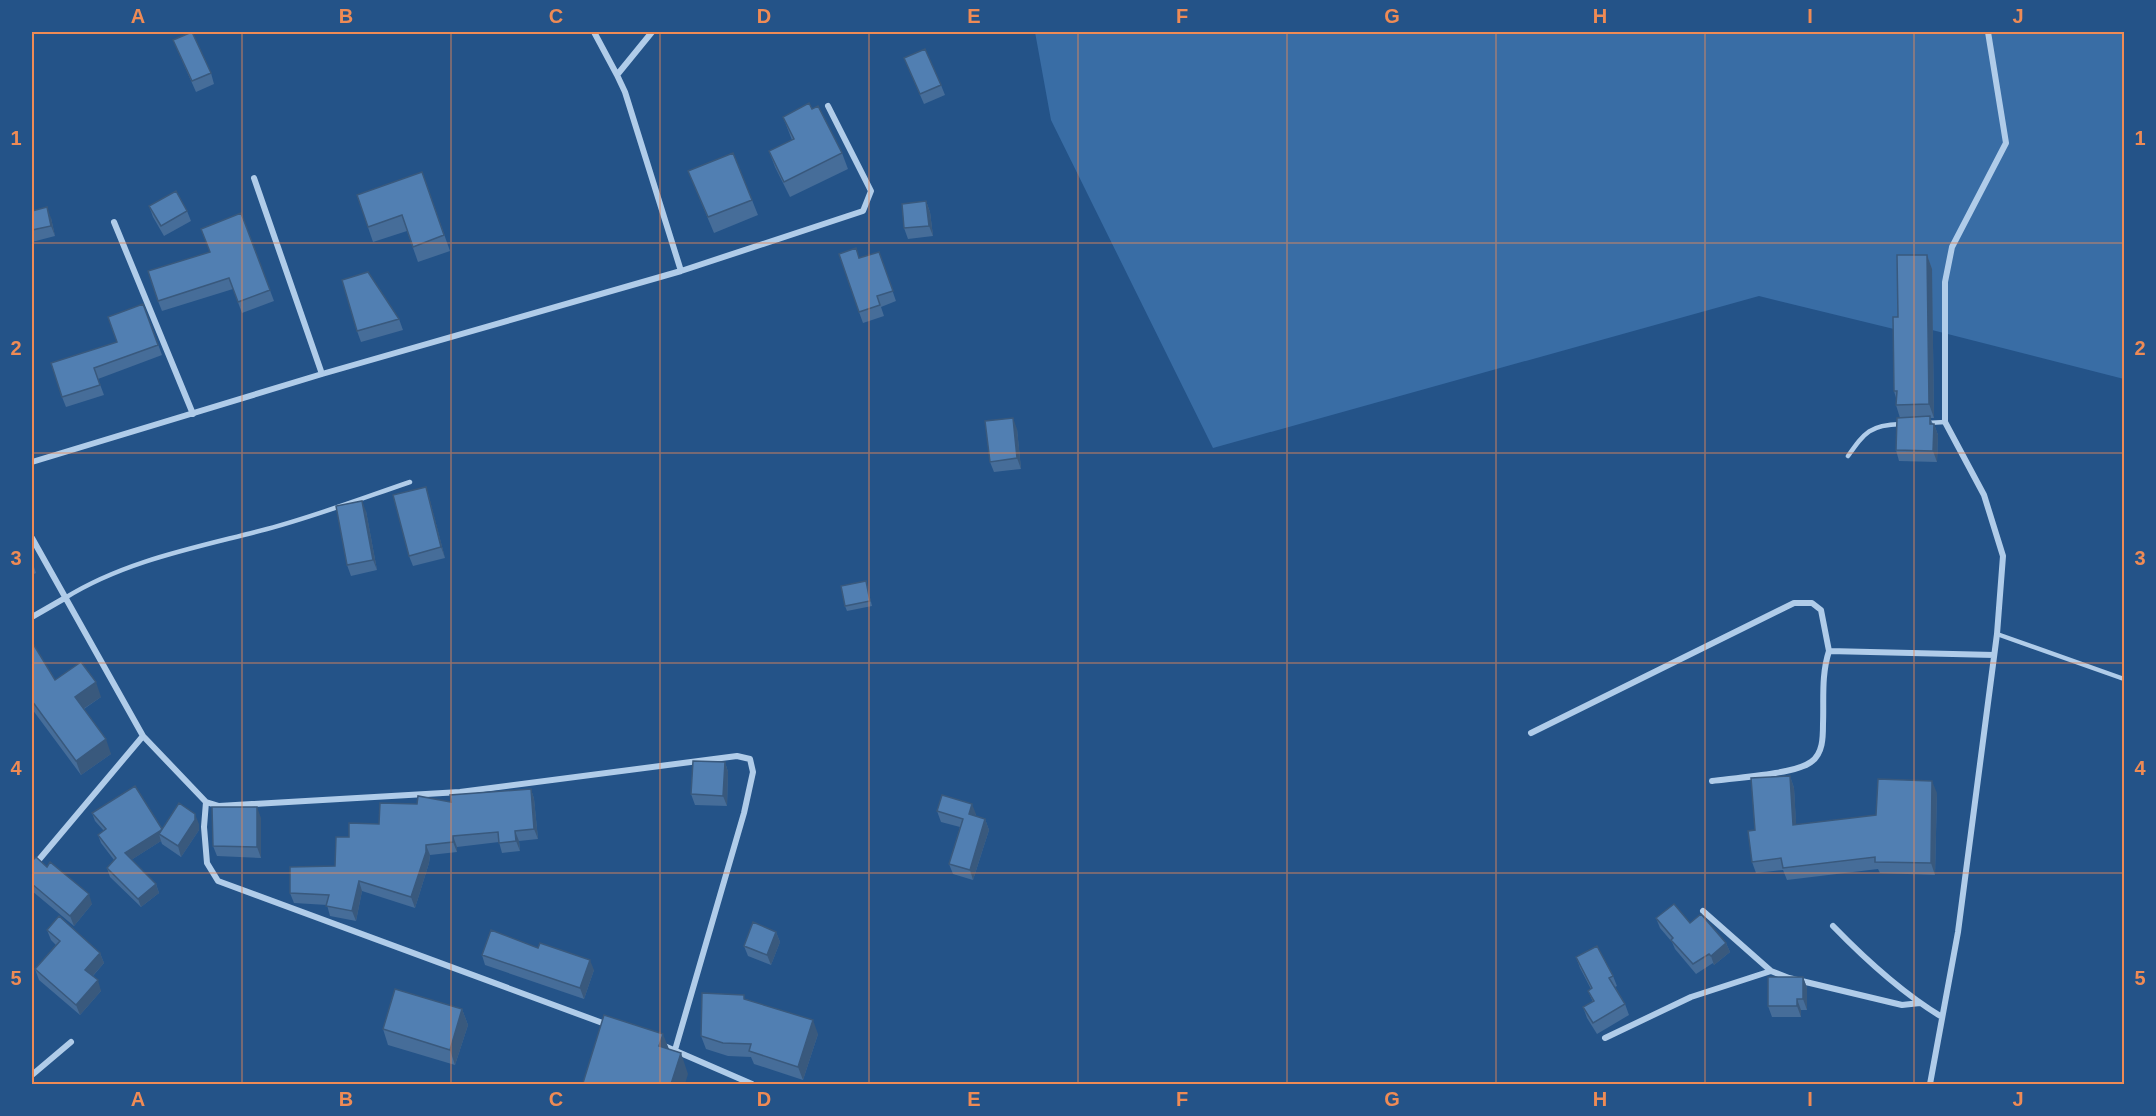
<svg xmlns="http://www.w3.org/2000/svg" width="2156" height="1116" font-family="Helvetica,sans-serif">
<rect width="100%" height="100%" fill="#245388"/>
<path fill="#396da5" d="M1035 32H2124V379L1932 330H1898L1759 296 1213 448 1051 120Z"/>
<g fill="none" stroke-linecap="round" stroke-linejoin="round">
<path stroke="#b0cce9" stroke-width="4.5" d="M1927 423 1945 422
M1848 456C1865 432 1870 425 1901 424
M65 598C126 560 199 547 267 529 316 516 363 498 410 482
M1997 634 2124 679"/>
<path stroke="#b0cce9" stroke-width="6" d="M594 32 617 75
M652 32 617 75 625 92 681 271
M254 178 322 374
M114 222 193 414
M32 462 322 374 681 271 863 211 871 191 828 106
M32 538 143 736 206 802 219 806 460 792 737 756 750 759 753 772 744 813 675 1050
M32 617 65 598
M1531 733 1794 603H1812L1821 610 1829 651
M1712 781C1734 778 1795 774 1811 762 1823 754 1823 737 1823 724 1824 699 1821 676 1829 651L1994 655
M206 802 204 827 207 863 218 881 608 1025
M32 868 143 736
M1703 911 1771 971 1789 978 1902 1005 1920 1003
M1833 926C1866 960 1902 993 1942 1017
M1605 1038 1691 997 1771 971
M662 1045 752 1084
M32 1075 71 1042
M1930 1084 1958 932 1997 634 2003 556 1984 495 1945 422V282L1952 247 2006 143 1988 32"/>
</g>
<path fill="#466d99" d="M173 40 211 73 214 84 196 92Z
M904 58 941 85 945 95 924 104Z
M812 109 842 153 848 169 790 197 775 167 769 151 792 140 783 117Z
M688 171 752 200 758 215 714 233Z
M422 172 450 251 418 262 407 231 373 242 357 195Z
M926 201 930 212 933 236 908 239 904 228Z
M149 206 187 211 191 221 164 236 153 217Z
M32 211 51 218 55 236 32 242Z
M241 213 274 301 242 313 233 289 162 311 158 301 210 252Z
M879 252 896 301 881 307 884 316 863 323 859 312 860 258Z
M1927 255 1932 269 1934 418H1930L1933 424H1934L1938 435 1937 462 1899 461 1896 450 1900 418 1896 405V398L1894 391 1898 317Z
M143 304 162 355 98 379 104 395 66 407 62 397 117 342Z
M399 319 403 330 361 342 357 331Z
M1017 429 1021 469 994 472 990 462Z
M426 487 429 497 445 558 413 566 409 556Z
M366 511 377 570 351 576 347 565Z
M32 561 36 573 32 575Z
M866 581 872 606 847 611 845 606Z
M32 642 55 680 101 697 84 709 111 754 81 775 32 709Z
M725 762 728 772 727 806 695 805 691 794Z
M1790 776 1794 788 1796 825 1876 815 1937 793 1935 875 1880 873 1878 869 1787 880 1783 870 1756 873 1752 862 1755 830Z
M531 789 534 799 538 839 519 841 520 851 502 853 499 842 457 847V852L430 855 429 863 415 908 362 891 356 921 330 916 327 905 294 903 290 893 335 866 349 837 379 824 417 804 451 802Z
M937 811 976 814 975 816 985 819 989 830 973 880 953 874 949 864 960 827 941 822Z
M92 813 162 829 199 824V830L181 857 162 844 161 841 131 860 156 884 159 893 141 907 110 877 107 868 114 860 101 843 98 835 104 831 95 821Z
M261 818V858L217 856 213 846Z
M32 861 92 904 74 926 32 891Z
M1656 918 1690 923 1726 943 1730 952 1714 965 1713 963 1696 974 1675 949 1672 942 1660 928Z
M47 930 100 953 104 963 93 976 101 991 80 1015 39 980 35 969 56 945 51 940Z
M776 932 780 942 771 965 748 956 744 946Z
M482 955 594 970 584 999 485 965Z
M1576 957 1613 976 1617 986 1615 987 1625 1004 1629 1015 1597 1034 1587 1018 1583 1007 1593 1002 1588 991 1591 989 1580 968Z
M1803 977 1807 988V1010H1801V1017H1772L1768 1006Z
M746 999 818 1034 803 1080 754 1064 751 1057 728 1056 706 1049 701 1036Z
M462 1009 468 1025 455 1065 388 1045 383 1029Z"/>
<path fill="#39597d" d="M926 201 930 212 933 236 929 226Z
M47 207 51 218 55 236 51 226Z
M1927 255 1932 269 1934 418 1929 404Z
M1013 418 1017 429 1021 469 1017 458Z
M1934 424 1938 435 1937 462 1933 451Z
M426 487 429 497 445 558 441 547Z
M362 501 366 511 377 570 373 560Z
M96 682 101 697 80 711 75 697Z
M106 739 111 754 81 775 76 761Z
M725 762 728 772 727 806 723 796Z
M1790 776 1794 788 1797 837 1793 825Z
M1932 781 1937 793 1935 875 1931 863Z
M531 789 534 799 538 839 534 829Z
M972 804 976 814 972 824 969 814Z
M257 807 261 818V858L257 847Z
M195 814 199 824V830L181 857 178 846Z
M985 819 989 830 973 880 970 870Z
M162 830 159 834 161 841 128 862 125 853Z
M515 831 519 841 520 851 516 841Z
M453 836 457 847V852L453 842Z
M426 845 430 855 429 863 415 908 411 897Z
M359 881 362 891 356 921 352 911Z
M156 884 159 893 141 907 138 899Z
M89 894 92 904 74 926 70 916Z
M776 932 780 942 771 965 767 955Z
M1726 943 1730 952 1714 965 1711 956Z
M100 953 104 963 89 980 85 970Z
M590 960 594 970 584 999 580 988Z
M1803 977 1807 988V1010L1803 999Z
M98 980 101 991 80 1015 76 1005Z
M1797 999 1801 1010V1017L1797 1006Z
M462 1009 468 1025 455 1065 450 1050Z
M813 1020 818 1034 803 1080 798 1067Z
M663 1034 671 1054 659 1046Z
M681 1053 688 1074 685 1084H671Z"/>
<path fill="#517fb2" stroke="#39597d" stroke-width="1.5" d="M192 32 211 73 192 81 173 40Z
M925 49 941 85 920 94 904 58Z
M809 103 812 109 818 106 842 153 784 182 769 151 794 139 783 117Z
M733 153 752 200 708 217 688 171Z
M422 172 444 235 413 247 402 215 368 227 357 195Z
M176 191 187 211 161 226 149 206Z
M926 201 929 226 904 228 902 204Z
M47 207 51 226 32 230V211Z
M241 213 270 290 238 302 229 278 158 301 148 271 210 252 201 229Z
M856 248 859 258 879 252 893 291 877 296 880 305 859 312 839 254Z
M1897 255H1927L1929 404 1896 405 1897 391H1894L1893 317H1898Z
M368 272 399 319 357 331 342 280Z
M143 304 158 345 94 368 100 385 62 397 51 363 117 342 108 317Z
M1930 416V424H1934L1933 451 1896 450 1897 418Z
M1013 418 1017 458 990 462 985 421Z
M426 487 441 547 409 556 393 495Z
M362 501 373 560 347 565 336 506Z
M866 581 870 601 845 606 841 586Z
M32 642 55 680 81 662 96 682 75 697 106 739 76 761 32 701Z
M693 761 725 762 723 796 691 794Z
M1790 776 1793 825 1876 815 1878 779 1932 781 1931 863 1875 862V857L1783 868 1781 858 1752 862 1748 831 1755 830 1751 778Z
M135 786 162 829 160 831 125 853 156 884 138 899 107 868 116 858 98 835 106 829 92 813Z
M531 789 534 829 515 831 516 841 499 843 498 832 453 836V842L426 845V852L411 897 359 881 352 911 326 906 329 895 290 893V867L335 866 336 837H349V823L379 824 380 803 417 804 418 796 451 802 450 795Z
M942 795 972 804 969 814 985 819 970 870 949 864 963 819 937 811Z
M179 803 195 814V820L178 846 159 834Z
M212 807H257V847L213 846Z
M36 857 47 867 50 862 89 894 70 916 32 884V861Z
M1674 904 1690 923 1701 914 1726 943 1711 956 1709 954 1693 964 1671 940 1673 938 1656 918Z
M59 916 100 953 85 970 98 980 76 1005 35 969 60 941 47 930Z
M753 922 776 932 767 955 744 946Z
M491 930 538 948 540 943 590 960 580 988 482 955Z
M1597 946 1613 976 1609 978 1625 1004 1593 1023 1583 1007 1594 1001 1588 991 1592 988 1576 957Z
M1768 977H1803V999H1797V1006H1768Z
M395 989 462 1009 450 1050 383 1029Z
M702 993 744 995V999L813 1020 798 1067 749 1051 751 1044 723 1043 701 1036Z
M604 1015 663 1034 659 1046 681 1053 671 1084H588L583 1083Z"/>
<path fill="none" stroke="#ef8b55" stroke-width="1.5" stroke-opacity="0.55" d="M242 32V1084M451 32V1084M660 32V1084M869 32V1084M1078 32V1084M1287 32V1084M1496 32V1084M1705 32V1084M1914 32V1084M32 243H2124M32 453H2124M32 663H2124M32 873H2124"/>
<rect width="2156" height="1116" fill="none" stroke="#245388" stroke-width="66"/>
<rect x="33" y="33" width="2090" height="1050" fill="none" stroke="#ef8b55" stroke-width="2"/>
<g font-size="20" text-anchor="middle" font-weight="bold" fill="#ef8b55">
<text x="138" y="23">A</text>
<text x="346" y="23">B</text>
<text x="556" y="23">C</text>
<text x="764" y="23">D</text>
<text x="974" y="23">E</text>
<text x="1182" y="23">F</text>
<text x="1392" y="23">G</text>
<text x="1600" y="23">H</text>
<text x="1810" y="23">I</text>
<text x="2018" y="23">J</text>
<text x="16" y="145">1</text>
<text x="2140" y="145">1</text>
<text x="16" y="355">2</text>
<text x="2140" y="355">2</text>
<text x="16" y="565">3</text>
<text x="2140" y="565">3</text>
<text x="16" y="775">4</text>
<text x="2140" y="775">4</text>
<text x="16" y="985">5</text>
<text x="2140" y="985">5</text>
<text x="138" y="1106">A</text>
<text x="346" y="1106">B</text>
<text x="556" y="1106">C</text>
<text x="764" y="1106">D</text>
<text x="974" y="1106">E</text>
<text x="1182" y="1106">F</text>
<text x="1392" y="1106">G</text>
<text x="1600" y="1106">H</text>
<text x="1810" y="1106">I</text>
<text x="2018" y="1106">J</text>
</g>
</svg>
